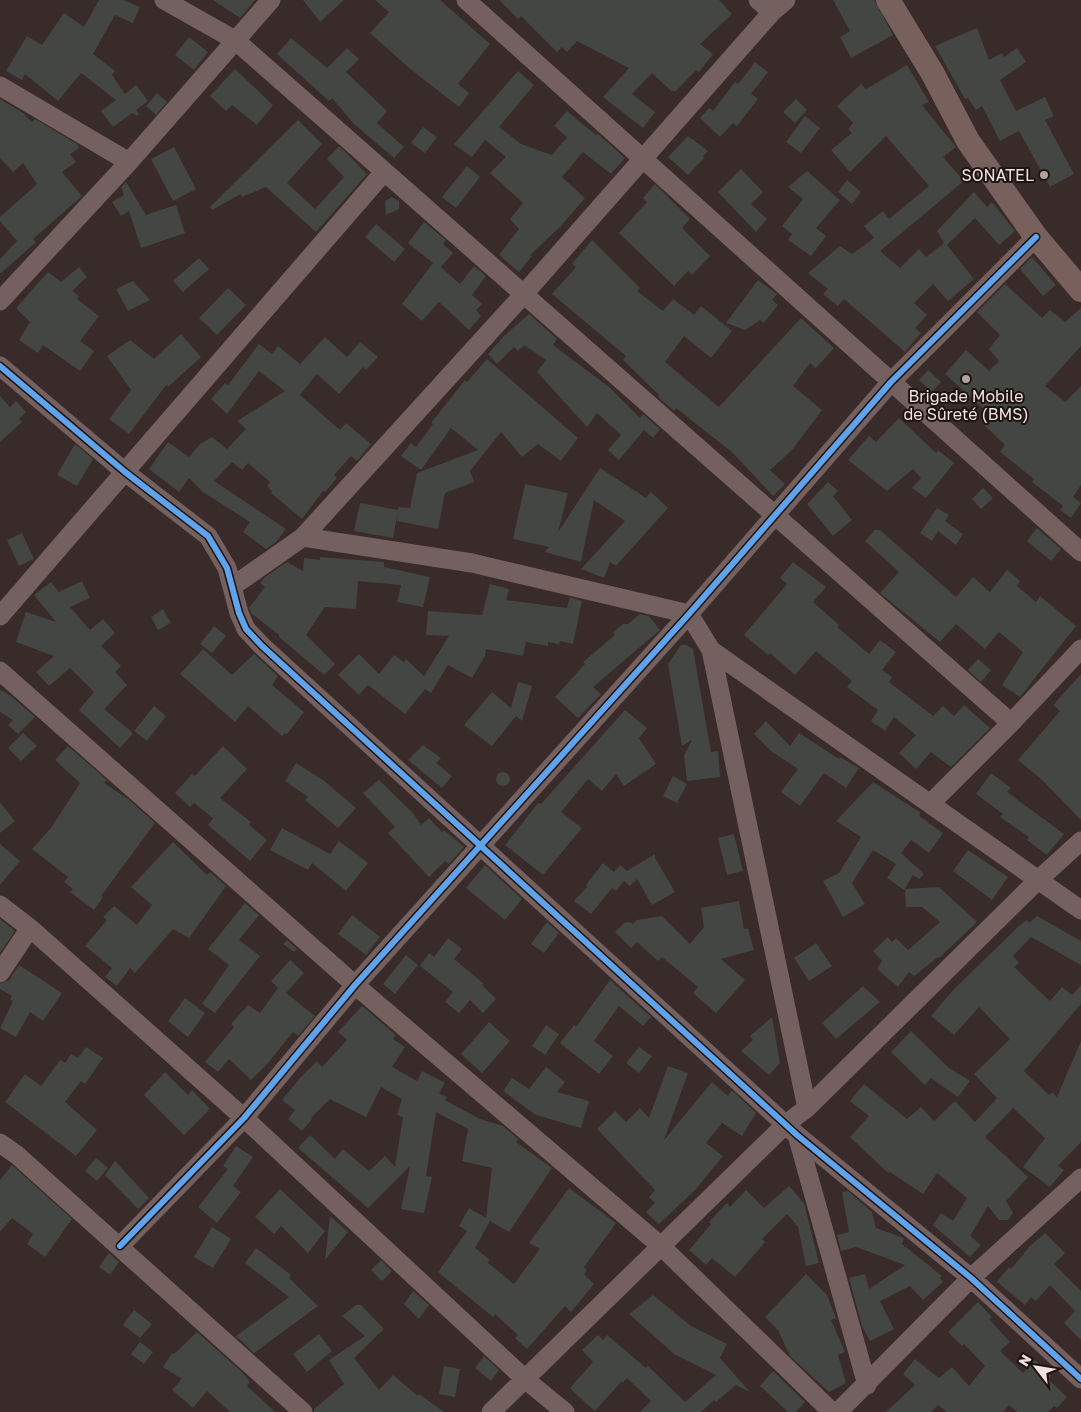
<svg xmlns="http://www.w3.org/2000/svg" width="1081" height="1412" font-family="'Golos Text',sans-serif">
<rect width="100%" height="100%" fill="#382b29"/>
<path fill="#434642" d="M99 0H123L140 7 133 23 115 15 93 54 115 71 112 75 125 94 136 85 148 101 136 110 139 114 137 116 132 113 113 127 101 111 116 100 81 73 58 101 25 74 22 80 6 71 27 36 42 45 64 13 84 27Z
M213 0H255L240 18Z
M303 0H344L320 22Z
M375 0H440L490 44 458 84 469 93 459 107 409 68 370 33 389 12Z
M499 0H719L732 14 700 44 713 54 699 72 696 70 676 91H671L652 73 632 94 655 112 643 128 603 97 629 68 577 41 567 52 562 47 557 52 521 16 518 19Z
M833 0H874L893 35 851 58 840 37 850 31Z
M977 28 989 60 1002 53 1004 57 1017 48 1026 62 1000 80 1016 111 1045 97 1054 116 1045 120 1074 174 1050 187 1019 131 1000 141 982 106 976 110 968 98 965 99 935 46Z
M189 37 208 52 194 70 175 55Z
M291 38 327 68 347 48 359 59 346 72 387 111 377 123 404 147 394 158 354 124 332 98 329 101 277 54Z
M755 62 768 72 751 94 758 99 737 126 733 123 720 137 700 118 709 108 713 111 735 82 738 84Z
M907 65 929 102 922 105 956 147 943 157 964 181 880 251 900 268 919 249 926 257 944 243 937 231 974 192 987 207 992 202 1015 231 999 245 975 218 947 245 974 279 948 301 933 284 914 303 927 315 915 328 921 333 905 352 844 299 838 306 823 294 828 289 808 273 840 246 852 254 874 238 864 226 883 211 889 219 929 186 886 136 850 172 831 150 852 133 848 129 853 123 837 106 861 84 866 89Z
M235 69 273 105 257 125 232 105 226 111 210 96Z
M518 71 534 85 499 127 521 144 552 155 567 137 554 126 567 111 596 135 598 134 625 158 611 174 583 152 562 177 585 198 561 226 530 255 532 256 519 272 499 255 519 229 510 219 523 203 490 173 506 157 485 140 472 157 454 144Z
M157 93 167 102 156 115 146 106Z
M0 99 23 113 32 122 35 119 77 144 79 148 70 154 76 162 62 172 82 196 33 239 36 242 0 274V259L17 241 0 221V217L37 184 23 163 13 172 0 158Z
M796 99 807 110 795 123 783 112Z
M805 116 820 128 801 153 786 142Z
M298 120 322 144 287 183 315 209 344 177 327 159 339 146 367 174 316 232 266 187 242 197 241 194 212 210 210 207Z
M423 127 437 137 425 153 411 143Z
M688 136 708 151 703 156 704 158 688 175 668 157Z
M174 147 196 189 173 201 151 159Z
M467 166 480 177 456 208 442 197Z
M741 169 763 192 751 204 767 219 756 232 718 192Z
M807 171 840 200 816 228 826 236 811 256 788 240 792 234 782 226 803 199 788 187Z
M847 180 861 192 852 204 838 192Z
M126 182 146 215 176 205 185 233 141 248 129 211 121 216 112 202 124 195 121 187Z
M655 184 690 219 682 228 710 256 692 275 688 271 674 286 619 233 647 202 643 198Z
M392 197 399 201V209L386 215 385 201Z
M424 222 446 240 443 244 453 253 441 267 460 284 474 266 486 276 472 295 482 304 476 310 481 316 469 330 439 302 422 321 402 304 433 263 408 243Z
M376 224 405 249 394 262 365 237Z
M592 240 640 288 637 291 663 311 673 299 694 315 701 306 732 331 711 358 684 336 665 362 719 407 801 318 834 348 816 368 810 363 793 386 822 410 792 450 770 470 785 484 773 496 733 453 676 408 674 411 658 397 659 395 623 360 626 356 552 294 576 267 572 264Z
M1032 257 1056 285 1043 296 1020 269Z
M199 258 209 269 183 292 173 281Z
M79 267 87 277 72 291 79 296 77 299 99 316 80 341 94 351 80 371 43 345 38 353 19 340 30 322 16 308 48 272 61 282Z
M758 280 777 294 772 300 778 305 764 323 760 320 745 330 726 323Z
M133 281 150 300 128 311 116 289Z
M1005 284 1042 318 1050 310 1065 322 1081 308V346L1045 386 1065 402 1081 386V485L1073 497 1081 503 1071 518 1060 510 1063 506 1032 482 1034 479 1000 452 1005 445 984 425 992 416 945 374 966 350 989 371 999 361 989 349 1000 335 977 312Z
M228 288 246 305 217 335 199 318Z
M529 314 557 339 553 345 609 387 640 418 643 414 660 429 653 438 644 430 619 460 608 450 621 435 597 413 587 427 537 372 546 360 524 345 518 351 514 347 497 364 488 354 504 336Z
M181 334 201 357 168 387 167 384 129 434 109 419 131 390 107 356 130 340 154 359Z
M325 337 347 357 360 342 378 357 366 370 363 367 339 394 317 374 300 395 340 430 346 423 371 444 357 461 351 456 334 475 337 478 325 492 323 491 302 519 271 493 272 491 267 486 270 482 248 463 242 470 232 462 214 481 286 529 276 542 266 549 243 532 250 522 203 492 189 478 179 492 149 469 168 442 189 457 200 444 212 437 227 449 246 429 237 421 285 391 259 371 227 414 211 399 225 383 228 385 259 344 272 354 278 346 300 364Z
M487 359 578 438 561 461 538 444 522 457 501 432 470 471 474 482 445 493 438 529 397 521 398 511 393 538 354 531 360 503 398 510V507L410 508 417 473 478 450 451 428 421 470 401 456 411 443 416 447 433 424 431 423 465 380 467 382Z
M928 370 941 382 932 392 919 380Z
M0 396 10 407 16 401 26 412 19 419 22 422 0 442Z
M899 418 936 453 938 450 954 463 926 498 912 488 921 478 913 469 887 491 848 460 869 436 876 442Z
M75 444 93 459 77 486 57 475Z
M600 468 646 498 651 492 668 508 616 566 610 562 604 578 581 569 625 521 594 500 581 562 545 552 549 547 513 539 525 484 568 493 558 532Z
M828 482 838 491 833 496 852 520 833 536 807 504Z
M983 488 993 498 981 509 972 499Z
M937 508 949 515 945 521 963 534 956 545 938 531 932 541 920 533Z
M1037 528 1061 549 1051 561 1027 541Z
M875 530H880L956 597 973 577 990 592 1007 570 1020 581 1017 586 1036 602 1040 596 1076 626 1020 697 1002 685 1023 652 999 632 985 649 956 624 940 642 880 593 899 572 865 541Z
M22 533 34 559 19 566 7 540Z
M320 557 384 562V567L430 577 423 607 397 602 401 585 358 581 356 609 325 607 306 635 335 664 324 675 279 637V635L252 614 249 608 265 587 260 583 265 577 287 562 303 571 304 558 320 560Z
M793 562 826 587 813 602 839 625 837 627 869 654 880 640 896 652 882 670 892 677 889 682 933 716 943 706 954 716 964 705 990 728 951 767 931 752 916 769 899 753 916 735 894 717 885 731 871 721 878 710 847 687 852 681 816 651 795 675 770 653 768 655 744 635 787 584 780 578Z
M82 581 90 598 70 607 90 630 103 619 115 633 101 646 121 666 115 672 127 685 104 709 133 733 120 748 79 710 94 692 70 668 49 686 36 672 54 656 16 642 26 612 56 622 34 595 51 582 59 592Z
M490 584 509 589 506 600 567 608 570 597 582 601 573 644 560 641 559 644 548 642V646L526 642 523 656 486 649 485 656 472 678 448 665 431 693 425 689 405 714 368 685 359 695 338 675 359 654 379 674 394 655 404 662 406 659 424 676 449 636 426 635 428 611 482 615Z
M163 609 171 623 158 630 151 617Z
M640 614 649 616 660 630 593 687 601 694 578 718 555 697 585 664 583 662 615 635 613 633 623 624H628Z
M214 626 226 636 212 653 200 644Z
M681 645H686L693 649 711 752 718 751 720 777 687 781 684 755 692 740 682 746 668 664Z
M203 649 232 675 254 654 278 676 272 685 304 712 287 734 285 733 282 736 248 706 235 722 180 674Z
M978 659 991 670 981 682 968 670Z
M1081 674V820L1041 779 1018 760 1060 711 1053 705Z
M518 682 532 686 522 721 516 716 492 746 464 725 492 692 511 708Z
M0 690 11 696 35 717 18 734 8 725 13 720 0 712Z
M154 706 166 716 147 741 134 731Z
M625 710 647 728 639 738 656 764 624 786 616 774 602 791 588 779 561 812 582 828 543 875 505 845 538 803 541 804Z
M766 721 790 746 799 733 839 759 840 757 859 768 846 788 824 773 800 806 781 792 798 769 771 751 754 734Z
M23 733 37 746 21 761 8 748Z
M423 745 441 758 436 763 452 776 442 788 408 760Z
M68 746 107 780 104 783 128 799 155 823 101 896 103 897 94 910 70 892 73 889 64 882 68 877 32 849 51 828 80 783 55 760Z
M223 746 247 769 220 798 251 822 249 825 267 840 250 861 208 825 213 818 194 803 190 807 175 793 192 774 195 776Z
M296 763 323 780 356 808 338 828 305 800 308 797 285 781Z
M496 779a7 7 0 1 1 14 0a7 7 0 1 1-14 0Z
M991 773 1011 788 1007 792 1064 834 1047 855 1027 840 1029 837 1000 817 1003 814 976 794Z
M673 776 687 784 677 803 663 796Z
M379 780 413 813 421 825 429 818 442 832 444 830 464 847 449 864 445 861 429 877 388 833 395 827 363 793Z
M873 782 921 813 919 816 943 833 929 853 911 840 901 853 924 874 919 879 913 875 904 890 887 878 896 864 873 850 852 883 865 904 843 917 823 881 839 873 861 837 836 821Z
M0 802 15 821 0 833Z
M282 828 330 854 339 841 368 863 346 891 312 863 308 870 270 850Z
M734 834 743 871 727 875 718 838Z
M173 842 207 875 210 872 226 886 189 938 173 929 135 973 130 968 117 986 105 977 112 968 85 946 107 920 103 917 114 906 137 925 152 905 131 887Z
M0 844 20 861 0 885Z
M968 850 1008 877 992 900 953 871Z
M655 854V858L675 892 652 905 637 879 630 886 624 881 616 891 612 888 591 914 574 901 587 887 586 885 603 863 614 872 620 865 627 871Z
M485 865 522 899 505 920 466 888Z
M939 887 977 922 939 958 938 957 914 976 909 972 898 987 877 969 882 961 873 951 888 937 892 942 896 938 908 950 940 922 922 907H906L905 889Z
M739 901 744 929 748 928 754 950 721 959 745 980 716 1013 693 993 698 987 662 957 658 961 637 942 631 948 615 932 624 923 630 922 633 924 637 920 662 916 690 944 704 927 701 908Z
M245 903 259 915 239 940 260 956 215 1013 202 1004 229 965 208 949Z
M352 915 380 937 366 955 338 934Z
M1037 916 1081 941V965L1031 937 1013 956 1019 963 1014 967 1050 1001 1062 987 1072 995 1081 985V1004L1024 1071 1049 1095 1052 1092 1057 1097 1081 1041V1142L1058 1166 1064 1170 1050 1187 1023 1167 1045 1138 1013 1108 985 1137 1028 1177 1006 1201 1013 1213 1008 1220H999L988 1206 970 1236 981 1245 970 1257 933 1225 941 1213 953 1221 967 1198 937 1173 923 1194 890 1172 888 1173 850 1137 869 1116 850 1101 864 1084 907 1119 921 1107 934 1121 955 1101 975 1122 997 1098 974 1074 1010 1039 979 1007 954 1035 931 1016 954 989 1020 925 1027 920 1029 923Z
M0 919 15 931 0 953Z
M547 922 559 933 544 953 531 944Z
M448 938 462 949 454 959 484 984 482 985 496 999 483 1013 470 1000 459 1013 445 1002 453 992 420 966 429 953 434 957Z
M287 940 297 949 294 952 283 944Z
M816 943 832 966 809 981 794 958Z
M406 955 418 965 395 994 383 984Z
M290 960 304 973 286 993 315 1016 298 1036 293 1032 268 1063 251 1080 229 1059 218 1072 205 1062 234 1027 231 1024 248 1005 260 1013 278 988 271 981Z
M19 965 62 993 43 1021 30 1012 16 1037 0 1028 13 1001 10 999 12 996 0 989V984L9 980Z
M610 980 651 1017 643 1026 619 1006 594 1041 613 1056 599 1074 560 1043 574 1025 576 1027Z
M863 986 880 1002 836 1039 822 1023Z
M185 998 205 1013 188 1037 168 1021Z
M362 1006 396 1035 393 1039 405 1047 392 1067 417 1081 422 1071 445 1083 439 1093 447 1097 445 1100 480 1119 503 1126 518 1139 516 1142 552 1168 509 1232 490 1221 475 1248 489 1259 488 1263 514 1284 540 1249 529 1243 569 1188 616 1223 584 1267 587 1270 584 1274 594 1284 571 1312 565 1306 527 1349 515 1338 518 1335 495 1314 493 1317 438 1272 467 1231 459 1226 469 1208 486 1218 492 1168 462 1161 468 1129 436 1112 426 1176 432 1177 424 1213 401 1209 410 1166 368 1208 298 1148 310 1135 335 1159 343 1149 369 1171 385 1156 395 1167 403 1117 397 1115 402 1099 381 1087 366 1117 330 1099 311 1118 312 1119 302 1131 288 1119 295 1110 282 1100 300 1078 317 1061 322 1067 347 1040 338 1032Z
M772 1017 780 1063 769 1075 741 1051 753 1040 750 1036Z
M489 1022 510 1041 482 1073 461 1054Z
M546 1025 559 1034 545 1055 532 1046Z
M911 1031 949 1068 970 1081 958 1097 931 1078 925 1085 891 1052Z
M86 1047 103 1058 85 1084 81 1081 65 1102 97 1130 76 1156 5 1102 25 1074 41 1086 60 1060 65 1063 71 1054 78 1058Z
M639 1047 652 1056 639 1073 626 1063Z
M668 1066 688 1073 664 1140 712 1082 728 1096 731 1091 734 1092 756 1113 742 1136 722 1123 706 1143 723 1156 696 1189 659 1224 646 1212 655 1203 649 1197 655 1190 597 1129 615 1111 626 1122 640 1108 649 1118Z
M546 1067 565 1082 557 1092 589 1101 581 1128 536 1115 503 1091 512 1078 529 1089Z
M165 1072 188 1095 192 1090 210 1109 184 1135 144 1095Z
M236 1146 253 1157 233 1186 241 1192 217 1223 198 1207 228 1169 223 1166Z
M96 1158 108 1168 97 1181 85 1171Z
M115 1161 149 1198 138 1209 105 1175Z
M12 1165 72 1219 45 1257 27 1244 33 1234 12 1218 0 1232V1180Z
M789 1186 804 1203 819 1263 806 1266 798 1227 787 1214 762 1239 765 1242 735 1277 712 1258 706 1265 689 1250 711 1224 709 1222 727 1203 730 1207 746 1190 764 1208Z
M280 1189 325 1231 308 1253 281 1226 274 1234 255 1217Z
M848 1191 872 1212 876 1228 904 1238 902 1244 942 1276 940 1278 943 1282 923 1300 910 1286 880 1301 894 1329 870 1341 862 1326 849 1278 865 1274 869 1289 905 1265 856 1247 841 1251 837 1235 849 1232 842 1192Z
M330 1216 348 1232 325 1260Z
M212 1227 231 1239 213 1268 194 1257Z
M1045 1233 1065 1253 1054 1264 1081 1291V1340L1064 1323 1075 1311 1050 1285 1036 1301 1031 1297 1025 1305 997 1282 1009 1267 1011 1269 1030 1246Z
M256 1248 291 1275 289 1278 318 1306 254 1353 236 1336 289 1297 245 1263Z
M109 1253 119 1262 110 1275 99 1267Z
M381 1260 392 1271 382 1281 371 1270Z
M806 1274 827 1295 836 1318 831 1320 845 1352 838 1355 846 1383 829 1392 790 1356 778 1330 765 1317Z
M413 1291 429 1305 419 1319 404 1304Z
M653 1295 691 1326 727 1344 720 1358 750 1392 736 1385 716 1402 714 1400 701 1412H640L651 1401 627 1378 623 1383 622 1381 595 1411 579 1397 570 1388 593 1362 582 1350 598 1335 603 1340 607 1335 646 1368 648 1366 685 1402 716 1375 674 1354 629 1314Z
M978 1302 992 1317 989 1319 1010 1342 1000 1351 1023 1373 1035 1360 1051 1376 1049 1380 1067 1397 1057 1408 1054 1406 1048 1412H1017L1009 1405 1003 1412H947L938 1405 931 1412H886L915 1385 903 1374 915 1359 939 1378 952 1367 969 1386 985 1366 964 1344 962 1346 948 1332Z
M356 1305H361L384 1329 354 1358 379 1390 393 1375 418 1396 419 1394 444 1412H314V1409L344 1384 329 1360 365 1336 342 1316Z
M134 1310 152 1324 140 1338 123 1325Z
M197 1332 242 1372 250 1382 247 1386 275 1412H230L207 1391 193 1408 172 1390 182 1379 163 1367 172 1353 174 1354Z
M319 1334 332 1351 307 1372 293 1354Z
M140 1342 153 1352 144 1364 131 1354Z
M484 1356 499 1370 491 1381 475 1368Z
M444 1366 460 1369 455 1397 439 1394Z
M773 1371 805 1402 796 1412H788L760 1386Z"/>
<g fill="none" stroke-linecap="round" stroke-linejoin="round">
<path stroke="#74615f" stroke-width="19" d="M164 0 235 40 1011 723
M466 0 1081 552
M758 0 772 12
M0 86 129 162
M0 301 129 162 271 0
M0 366 125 472 208 536 227 568 239 613 246 629 262 646 797 1135 971 1278 1081 1379
M303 537 472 563 689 614 711 650 1081 910
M233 586 303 537 523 295 772 12 786 0
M0 616 384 172
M711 650 807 1108
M0 671 355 985 662 1247 832 1412
M930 804 1011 723 1081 649
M0 905 30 928 244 1118 526 1380 565 1412
M0 973 30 928
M797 1135 867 1385
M0 1143 17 1155 303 1412
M120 1246 244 1118 355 985 689 614 891 382 1036 237
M491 1412 786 1124 807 1108 1038 880 1081 841
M838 1412 971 1278 1081 1178"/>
<path stroke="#78615d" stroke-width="24" d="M888 0 933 74 968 141 1036 237 1081 290"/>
<defs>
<path id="cycleway" d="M0 366 125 472 208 536 227 568 239 613 246 629 262 646 797 1135 971 1278 1081 1379
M120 1246 244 1118 355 985 689 614 891 382 1036 237"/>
</defs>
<use href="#cycleway" stroke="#1d1311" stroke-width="9"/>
<use href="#cycleway" stroke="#60a3ed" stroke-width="6"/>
</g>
<g fill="#b1a29f" stroke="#1d1311" stroke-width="2">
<circle cx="1044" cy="175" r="5"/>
<circle cx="966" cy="379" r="5"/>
</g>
<g text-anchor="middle" stroke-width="4" stroke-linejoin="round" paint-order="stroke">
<g font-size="16" fill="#f2e2df" stroke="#1d1311" text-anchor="end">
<text x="1034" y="181">SONATEL</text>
<text x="966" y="402" text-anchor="middle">Brigade Mobile<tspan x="966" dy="18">de Sûreté (BMS)</tspan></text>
</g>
</g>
<g transform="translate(1036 1367) rotate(301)" stroke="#1d1311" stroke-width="4" paint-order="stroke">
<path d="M0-4L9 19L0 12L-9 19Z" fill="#f2e2df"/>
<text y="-8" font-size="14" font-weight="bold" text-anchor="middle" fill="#f2e2df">N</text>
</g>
</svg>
